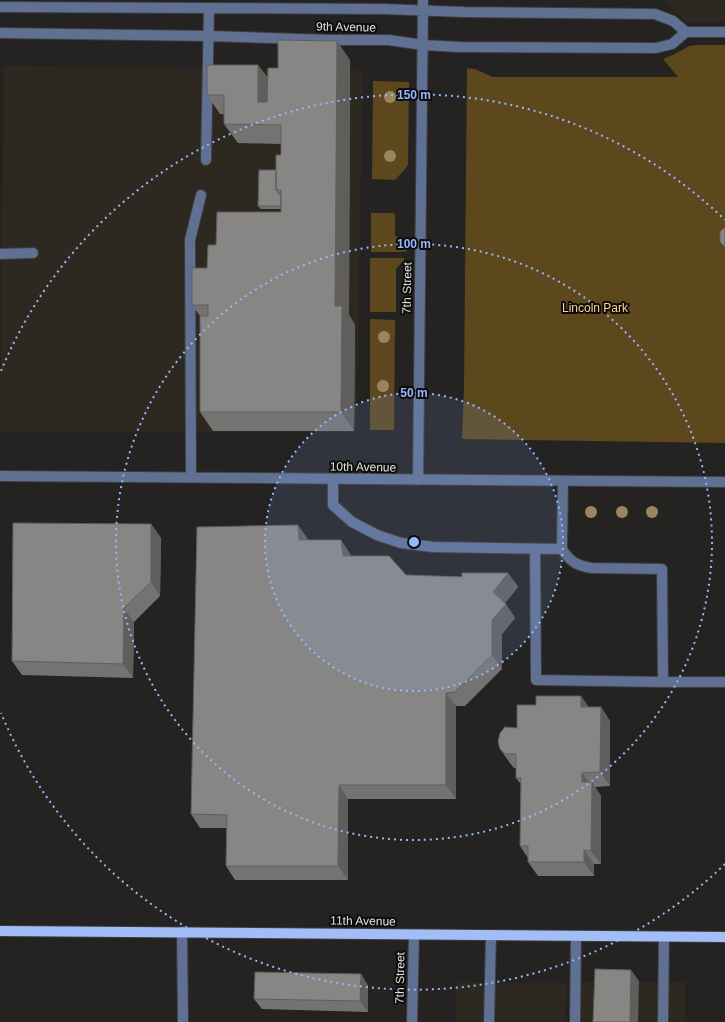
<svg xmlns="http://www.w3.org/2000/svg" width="725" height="1022" font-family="Arial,sans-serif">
<rect width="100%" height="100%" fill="#242321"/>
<path fill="#2d2921" d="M665 0H725V21L706 23 686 22Z
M4 66 363 71 356 432H0Z
M580 982H685V1022H579Z
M456 983H566L565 1022H456Z"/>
<path fill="#5d481e" d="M697 45H725V443L462 439 464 387 467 68 475 69 493 77H678L663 59 677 53 689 46Z
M373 81 409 82 408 164 406 168 395 180 372 179Z
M371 213H393L395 214V235L407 247V251L404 252H371Z
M370 258H404V262L401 263 396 269V312H370Z
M370 319 395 320 394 430H370Z"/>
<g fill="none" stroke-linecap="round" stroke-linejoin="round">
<defs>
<path id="minor" d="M0 7 383 9 464 12 655 14 673 21 686 32
M0 33 209 36 331 40H389L423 45 459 47 656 48 672 44 686 32H725
M206 160 209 8
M0 254 33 253
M0 476 725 482
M191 477 190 240 201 195
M333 479V505L352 522 377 535 401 543 433 547 562 549 563 481
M418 480 423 0
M535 549 536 680 663 682 662 569 592 568C578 566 570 562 562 549
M663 682H725
M182 932 183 1022
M412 1022 414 935
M489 1022 491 935
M575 1022 576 936
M663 1022 664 937"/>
<path id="major" d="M0 931 725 937"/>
</defs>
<use href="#minor" stroke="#3f3e3c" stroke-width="12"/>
<use href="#major" stroke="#3f3e3c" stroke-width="12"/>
<use href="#minor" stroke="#5f7093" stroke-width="10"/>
<use href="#major" stroke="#a2bef8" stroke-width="10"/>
</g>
<g fill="#9a855d">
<circle cx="390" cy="97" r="6"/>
<circle cx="390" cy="156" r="6"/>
<circle cx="384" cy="337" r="6"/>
<circle cx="383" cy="386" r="6"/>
<circle cx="591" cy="512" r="6"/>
<circle cx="622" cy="512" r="6"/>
<circle cx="652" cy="512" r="6"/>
</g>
<path fill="#757372" d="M350 60 349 315 355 325 354 431H213L200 412V316L192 305 216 245 281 212V209H261L258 206 276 170 281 155V144L238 143 224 124V114H220L207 95 258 65 268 78 278 68Z
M151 524 161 538 160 596 134 622 133 678 22 675 12 661Z
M308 540H341L350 554 351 556 406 575 462 577 508 573 518 587 505 603 515 618 502 634V669L465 706H456V799H348V880H235L226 866V828H200L191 814Z
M589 707H601L610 721V786L595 787 601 796V864H594V876H538L528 862V858L520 846 521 784 516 778V768H514L510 763 500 749 517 728Z
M368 985V1012L262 1009 254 999Z"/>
<path fill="#5f5e5c" d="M337 41 350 60 349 315 355 325 354 431 341 412 335 306Z
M258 65 272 84V121L258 102Z
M151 524 161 538 160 596 151 582Z
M298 525 308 539 309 554 299 540Z
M341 540 350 554 352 570 343 556Z
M508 573 518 587 503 606 493 592Z
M506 604 515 618 502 634V669L492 655V620Z
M124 608 134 622 133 678 123 664Z
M446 693 456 706V799L446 785Z
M581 696 591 710 581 707Z
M601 707 610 721V786L600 772Z
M582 773 592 787 582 782Z
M592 782 601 796V864L591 851Z
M339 785 348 799V880L338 866Z
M584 850 594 864V876L584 862Z
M631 970 639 981 638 1022H630Z
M361 974 368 985V1012L360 1001Z"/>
<path fill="#888684" stroke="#5f5e5c" d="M278 40 337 41 335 306H342L341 412H200V316H208V305H192V268H207L208 245H216L217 212H281V190H276V155H281V125L224 124V95H207V65H258V102H267L268 68H278Z
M259 170H276V190L281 197V206H258Z
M725 227V247L720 242V232Z
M13 523 151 524V582L124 608 123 664 12 661Z
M298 525 299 540H341L343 556H389L406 575 462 577V573H508L493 592 506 604 492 620V655L455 692 446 693V785H339L338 866H226L227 815 191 814 197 527Z
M536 696H581V707H601L600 772 582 773V782H592L591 851 584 850V862H528V846H520L521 778H516V754H505L500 749 498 742 500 733 505 727 517 728V705H536Z
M595 969 631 970 630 1022H593Z
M255 972 361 974 360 1001 254 999Z"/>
<circle cx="414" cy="542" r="149" fill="#94b7fd" fill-opacity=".12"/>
<g fill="none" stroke="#94b7fd" stroke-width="2" stroke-dasharray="2 4">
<circle cx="414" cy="542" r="149"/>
<circle cx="414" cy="542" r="298"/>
<path d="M725 864A447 447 0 0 1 1 713M1 371A447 447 0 0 1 725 220"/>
</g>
<g text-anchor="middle" stroke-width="4" stroke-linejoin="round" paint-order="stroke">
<g font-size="12" fill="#e2e1df" stroke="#0d0c0b">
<text transform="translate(346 27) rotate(1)" y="4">9th Avenue</text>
<text transform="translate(407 288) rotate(-89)" y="4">7th Street</text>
<text transform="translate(363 467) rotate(1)" y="4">10th Avenue</text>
<text transform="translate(363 921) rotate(1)" y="4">11th Avenue</text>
<text transform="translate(400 978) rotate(-89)" y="4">7th Street</text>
</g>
<g font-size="12" fill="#fad68e" stroke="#0d0c0b">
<text x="595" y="312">Lincoln Park</text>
</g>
</g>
<circle cx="414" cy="542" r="6" fill="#94b7fd" stroke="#0d0c0b" stroke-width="2"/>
<g font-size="12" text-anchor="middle" font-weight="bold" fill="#94b7fd" stroke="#0d0c0b" stroke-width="4" stroke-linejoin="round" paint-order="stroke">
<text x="414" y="99">150 m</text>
<text x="414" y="248">100 m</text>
<text x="414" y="397">50 m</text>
</g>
</svg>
